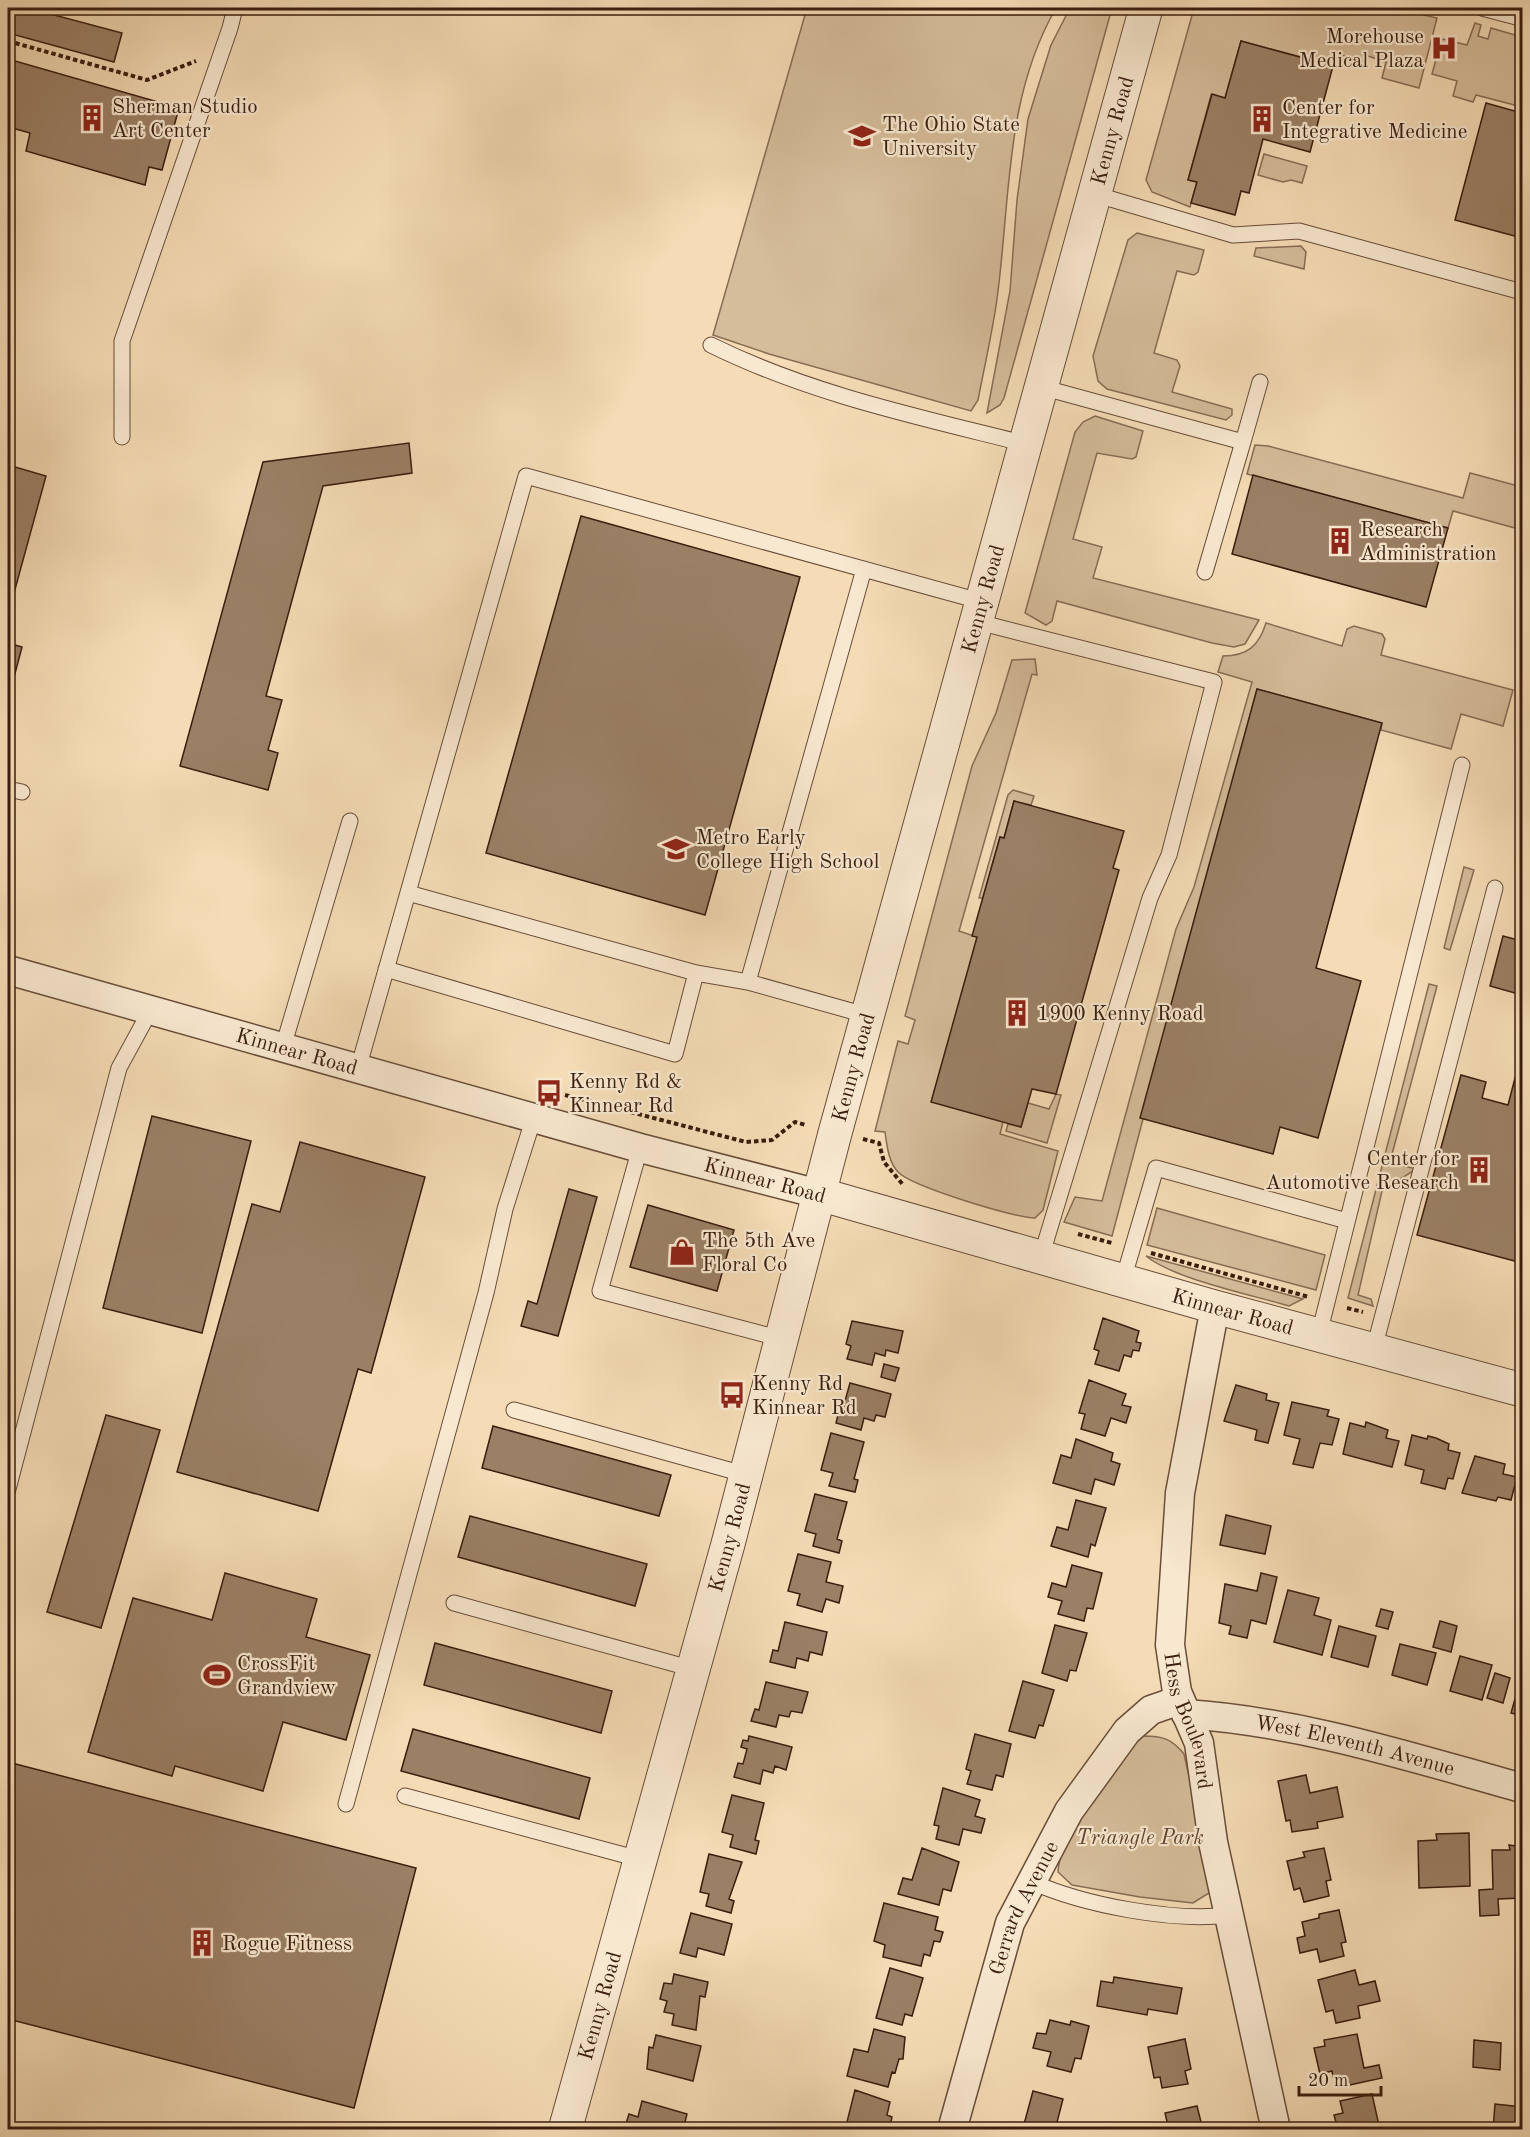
<svg xmlns="http://www.w3.org/2000/svg" width="1530" height="2137" font-family="'Old Standard TT',serif">
<rect width="100%" height="100%" fill="#f5dcb6"/>
<filter id="stains"><feTurbulence type="fractalNoise" baseFrequency=".00333" numOctaves="4"/><feColorMatrix values="0 0 0 0 .2 0 0 0 0 .09 0 0 0 0 .02 0 0 0 .5 -.17"/></filter>
<radialGradient id="worn" r=".72"><stop offset=".6" stop-color="#630" stop-opacity="0"/><stop offset="1" stop-color="#630" stop-opacity=".3"/></radialGradient>
<path fill="#d5bc9a" stroke="#886c54" stroke-width="1.5" d="M807 8H1056C1003 100 1011 205 996 306 991 338 984 369 978 400L971 411 769 354 713 335Z
M1070 8H1112L1004 398 1000 405 987 413 1010 291 1017 200 1028 119 1051 45Z
M1194 8H1394L1437 18 1419 88 1382 78 1386 62 1365 55 1363 61 1334 53 1331 65 1241 41 1225 98 1211 95 1188 180 1197 182 1190 207 1152 192 1146 180Z
M1475 23 1481 25 1478 36 1488 39 1491 28 1522 37V107L1476 95 1473 102 1453 96 1457 81 1432 74 1441 41 1443 39 1467 45Z
M1264 154 1307 166 1302 183 1291 180 1283 182 1258 175Z
M1137 233 1204 250 1198 272 1194 275 1177 271 1154 353 1177 360 1180 366 1172 392 1232 409V415L1226 420 1107 389 1098 381 1093 356 1128 240Z
M1301 246 1306 252 1304 269 1254 256 1256 248Z
M1095 416 1143 431 1136 457 1132 459 1097 453 1073 539 1102 547 1093 578 1259 620 1245 644 1234 647 1212 643 1057 601 1052 621 1046 625 1025 613 1075 432 1083 422Z
M1255 445 1268 446 1463 498 1470 473 1522 487V530L1453 511 1448 528 1247 474Z
M1266 623 1342 646 1347 629 1354 626 1382 634 1385 639 1381 655 1513 690 1503 726 1461 714 1451 749 1381 730 1382 723 1257 689 1112 1236 1064 1222 1075 1197 1102 1201 1176 929 1194 887 1252 682 1218 672 1223 656C1247 656 1259 646 1266 623Z
M1035 659 1037 675 1032 674 959 931 977 937 1003 1122 1000 1134 1058 1151 1043 1210 1035 1218C1014 1218 911 1186 898 1172 888 1161 887 1145 885 1132L875 1131 898 1041 908 1044 915 1020 905 1016 972 766 996 713 1012 660Z
M1013 790 1034 796 1031 805 1014 801 1004 838 1000 837 983 898H979L1008 795Z
M1464 867 1474 870 1450 950 1444 948Z
M1429 984 1437 986 1391 1158 1393 1163 1416 1169 1382 1191 1358 1295 1371 1299 1373 1306 1348 1298Z
M1056 1094 1061 1095 1047 1143 1006 1131 1008 1124 1021 1127 1028 1103 1049 1109Z
M1157 1208 1325 1255 1316 1290 1147 1245Z
M1146 1256 1303 1299 1289 1306C1252 1295 1174 1279 1146 1256Z
M1143 1736C1163 1736 1172 1739 1184 1754L1212 1880 1209 1893 1193 1903 1140 1897 1072 1885 1058 1872C1059 1836 1116 1761 1143 1736Z"/>
<path fill="#9b8066" stroke="#3a1d0f" stroke-width="1.5" d="M8 8H28L122 33 114 62 8 33Z
M1241 41 1333 66 1310 152 1263 139 1249 193 1241 191 1235 215 1191 203 1197 182 1188 180 1212 94 1225 98Z
M8 59 179 108 162 170 149 167 145 185 26 151 30 133 12 128 8 145Z
M1486 103 1522 113V238L1455 220Z
M409 443 412 473 323 486 266 696 282 700 268 750 278 753 268 790 180 766 263 462Z
M8 465 46 476 8 615Z
M1253 475 1448 528 1426 607 1232 554Z
M581 516 800 577 705 915 486 853Z
M8 643 22 647 8 700Z
M1257 689 1382 723 1316 968 1361 981 1318 1138 1280 1127 1273 1154 1140 1118Z
M1014 801 1124 831 1113 868 1119 870 1056 1094 1032 1089 1021 1127 931 1102 977 937 972 936 1000 837 1004 838Z
M1503 936 1522 941V995L1490 986Z
M1522 1051V1263L1417 1235 1461 1075 1486 1082 1482 1098 1508 1105Z
M152 1116 251 1141 202 1333 103 1308Z
M300 1142 425 1177 371 1373 358 1369 318 1511 177 1472 252 1204 280 1212Z
M569 1189 597 1197 558 1336 521 1326 528 1301 537 1304Z
M648 1205 734 1230 717 1291 630 1267Z
M1103 1318 1139 1331 1136 1342 1141 1343 1139 1351 1133 1350 1131 1357 1124 1355 1119 1371 1095 1364 1099 1351 1094 1349Z
M852 1321 903 1331 898 1353 886 1350 885 1356 875 1353 872 1365 847 1359 851 1346 846 1344Z
M884 1364 899 1368 895 1381 881 1377Z
M1089 1380 1126 1394 1122 1405 1131 1407 1126 1423 1111 1418 1105 1436 1081 1429 1085 1414 1079 1413Z
M850 1383 891 1394 885 1417 876 1415 874 1421 864 1418 861 1430 836 1423 839 1411 842 1412Z
M1236 1385 1267 1394 1266 1400 1279 1403 1268 1443 1255 1440 1257 1430 1224 1421Z
M1292 1402 1329 1410 1327 1416 1339 1419 1332 1445 1320 1443 1313 1468 1293 1464 1300 1439 1284 1435Z
M106 1415 160 1430 101 1628 47 1612Z
M1366 1422 1388 1430 1386 1438 1399 1441 1392 1467 1343 1454 1350 1423 1365 1427Z
M493 1426 671 1475 659 1516 482 1468Z
M831 1433 864 1442 854 1479 858 1480 855 1492 829 1486 833 1473 821 1470Z
M1412 1435 1427 1439 1428 1436 1436 1438 1449 1444 1448 1450 1460 1453 1453 1479 1448 1478 1445 1489 1421 1483 1424 1470 1405 1465Z
M1076 1439 1113 1453 1111 1461 1120 1464 1114 1485 1095 1479 1091 1494 1053 1483 1061 1455 1071 1458Z
M1475 1456 1505 1464 1503 1474 1517 1477 1511 1500 1498 1497 1496 1501 1462 1493Z
M815 1494 847 1502 837 1539 842 1541 839 1553 813 1546 816 1534 805 1531Z
M1076 1500 1106 1508 1095 1546 1091 1544 1088 1557 1051 1546 1057 1527 1068 1530Z
M1226 1515 1271 1526 1265 1554 1220 1545Z
M470 1516 647 1564 635 1606 458 1557Z
M798 1554 831 1562 826 1582 843 1586 839 1603 826 1599 822 1612 797 1605 800 1594 788 1591Z
M1072 1565 1102 1573 1093 1609 1087 1608 1084 1621 1058 1614 1062 1601 1048 1597 1052 1583 1066 1587Z
M225 1573 317 1599 306 1637 370 1655 346 1740 283 1722 263 1791 175 1766 172 1776 88 1752 133 1598 212 1620Z
M1261 1573 1277 1577 1266 1624 1251 1620 1247 1638 1229 1634 1231 1626 1219 1623 1225 1584 1257 1591Z
M1288 1590 1319 1598 1314 1615 1331 1620 1322 1655 1274 1642Z
M1381 1609 1393 1612 1388 1629 1376 1626Z
M1440 1621 1457 1626 1451 1652 1433 1647Z
M785 1622 827 1632 822 1655 810 1652 808 1661 797 1658 795 1668 770 1662 773 1650 778 1651Z
M1055 1625 1087 1633 1076 1671 1070 1670 1067 1681 1042 1673Z
M1339 1626 1376 1636 1368 1667 1331 1657Z
M435 1643 612 1691 601 1733 424 1685Z
M1400 1644 1436 1653 1427 1685 1392 1675Z
M1460 1656 1492 1665 1482 1700 1450 1691Z
M1495 1673 1510 1678 1503 1703 1487 1698Z
M1023 1681 1054 1690 1043 1726 1039 1725 1035 1738 1009 1731Z
M766 1682 808 1692 802 1713 791 1711 789 1717 779 1715 776 1727 751 1721 755 1709 759 1710Z
M1519 1685 1522 1686V1716L1511 1713Z
M413 1729 590 1778 579 1819 401 1771Z
M975 1734 1011 1744 1003 1777 996 1775 992 1790 967 1784 971 1771 966 1769Z
M749 1736 792 1747 786 1770 775 1766 773 1773 763 1770 760 1784 734 1777 738 1763 743 1764 747 1749 741 1747 743 1740 748 1741Z
M8 1762 416 1868 354 2108 8 2019Z
M1306 1775 1310 1793 1337 1787 1343 1817 1317 1822 1318 1828 1292 1832 1290 1820 1286 1821 1278 1781Z
M943 1788 980 1800 975 1816 985 1819 981 1833 963 1829 959 1845 936 1839 939 1826 934 1825Z
M732 1795 764 1803 755 1840 759 1841 756 1854 730 1847 733 1835 722 1832Z
M1469 1833 1470 1886 1419 1888 1418 1841 1437 1840 1436 1834Z
M1509 1845 1522 1847V1898L1498 1899 1499 1915 1480 1916 1479 1890 1493 1889 1492 1850H1510Z
M922 1848 959 1862 951 1891 943 1889 939 1905 898 1894 903 1878 912 1880Z
M1324 1848 1331 1880 1326 1881 1329 1896 1304 1902 1300 1888 1294 1890 1287 1861 1305 1857 1303 1852Z
M709 1854 742 1862 729 1899 734 1901 731 1913 706 1906 709 1894 700 1892Z
M884 1903 938 1917 935 1930 943 1932 940 1942 934 1941 930 1956 924 1954 921 1966 883 1957 885 1945 874 1941Z
M1339 1910 1346 1942 1341 1943 1344 1956 1320 1962 1317 1949 1300 1953 1297 1938 1305 1936 1302 1922 1319 1918V1914Z
M691 1913 732 1924 724 1955 698 1948 696 1957 680 1953Z
M890 1968 923 1978 912 2016 905 2014 902 2025 876 2018Z
M1355 1970 1359 1985 1375 1981 1380 2001 1358 2006 1360 2018 1336 2023 1333 2010 1326 2012 1318 1980Z
M674 1974 708 1982 705 1997 700 1996 696 2030 672 2025 674 2014 664 2012 667 2001 660 1999 664 1983 672 1984Z
M1114 1977 1182 1988 1177 2014 1148 2009 1147 2015 1097 2006 1101 1981 1113 1983Z
M1050 2020 1070 2025 1071 2021 1089 2026 1081 2059 1075 2058 1071 2072 1047 2066 1051 2052 1033 2048 1037 2033 1046 2034Z
M874 2029 905 2037 903 2059H899L895 2073 892 2072 888 2087 847 2076 854 2049 868 2052Z
M1357 2034 1364 2068 1379 2065 1382 2078 1340 2087 1337 2076 1333 2077 1332 2071 1320 2074 1314 2048 1325 2046 1324 2040Z
M656 2035 701 2046 693 2081 647 2069 649 2047 653 2048Z
M1185 2039 1191 2069 1185 2071 1188 2084 1162 2088 1160 2077 1154 2078 1148 2047Z
M1474 2040 1501 2043 1500 2070 1473 2067Z
M855 2090 890 2102 887 2115 892 2117 890 2126 885 2125 884 2130H850L851 2127 846 2126Z
M1033 2091 1063 2099 1055 2130 1023 2128Z
M1372 2094 1380 2130H1338L1334 2115 1343 2113 1340 2101Z
M642 2101 687 2114 683 2130H624L629 2114 638 2117Z
M1495 2104 1522 2107V2130H1493Z
M1197 2106 1203 2130H1169L1165 2113Z"/>
<g fill="none" stroke-linecap="round" stroke-linejoin="round">
<defs>
<path id="service" d="M1482 8 1520 18 1522 10
M1094 194 1233 235 1299 231 1522 292
M711 345C810 394 919 417 1026 444
M1041 387 1243 442 1260 382
M122 437V341L230 28 235 8
M1205 572 1243 442
M978 622 1214 682 1169 855 1150 898 1041 1257
M8 789 22 792
M408 893 696 973 748 982 869 1016
M386 969 675 1054 696 973
M748 982 864 569
M283 1047 350 821
M358 1069 526 476 983 602
M640 1148 600 1291 782 1339
M1123 1280 1156 1168 1347 1221
M1319 1334 1462 765
M1374 1349 1495 888
M514 1410 747 1475
M8 1489 119 1068 150 1011
M454 1603 693 1669
M405 1796 639 1859
M346 1804 486 1293 505 1209 534 1117
M1032 1882C1084 1905 1172 1922 1229 1915"/>
<g id="minor">
<path id="s1" d="M8 970 640 1148 819 1194"/>
<path id="s2" d="M1215 1307 1180 1493 1170 1645 1177 1692 1199 1743 1213 1842 1276 2130"/>
<path id="s3" d="M1186 1714C1303 1722 1410 1757 1522 1788"/>
<path id="s4" d="M952 2130 1010 1923 1069 1811 1127 1731 1151 1710 1180 1700"/>
</g>
<g id="tertiary">
<path id="s5" d="M819 1194 1215 1307 1522 1390"/>
<path id="s6" d="M565 2130 728 1544 835 1133 1146 8"/>
</g>
</defs>
<use href="#service" stroke="#694d39" stroke-width="17"/>
<use href="#minor" stroke="#694d39" stroke-width="31"/>
<use href="#tertiary" stroke="#694d39" stroke-width="35"/>
<path stroke="#3a1d0f" stroke-width="4" stroke-dasharray="4.5 3" stroke-linecap="butt" d="M8 41 147 80 196 61
M565 1095 746 1142 772 1140 795 1122 806 1125
M863 1139 879 1143 884 1162 904 1186
M1078 1234 1112 1243
M1151 1253 1309 1297
M1347 1308 1363 1312"/>
<use href="#service" stroke="#f8e8d0" stroke-width="15"/>
<use href="#minor" stroke="#f8e8d0" stroke-width="28"/>
<use href="#tertiary" stroke="#f8e8d0" stroke-width="33"/>
</g>
<defs>
<symbol id="hospital-bare" viewBox="-9 -9 18 18"><path d="M-5-5h3v3.5h4V-5h3V5h-3V1.5h-4V5h-3Z" fill="#8f2418" stroke="#f8e8d0" stroke-width="2.5" paint-order="stroke"/></symbol>
<symbol id="building-bare" viewBox="-9 -9 18 18"><path d="M-4-6H4V6H1V3H-1V6H-4ZM-2.5-4.3h1.7v1.8h-1.7ZM.8-4.3h1.7v1.8H.8ZM-2.5-1h1.7V.8h-1.7ZM.8-1h1.7V.8H.8Z" fill="#8f2418" stroke="#f8e8d0" stroke-width="2.5" paint-order="stroke"/></symbol>
<symbol id="university-bare" viewBox="-9 -9 18 18"><path d="M0-5L7-2L0 1L-7-2ZM-4 1L0 2.5L4 1V4Q0 6-4 4Z" fill="#8f2418" stroke="#f8e8d0" stroke-width="2.5" paint-order="stroke"/></symbol>
<symbol id="school-bare" viewBox="-9 -9 18 18"><path d="M0-5L7-2L0 1L-7-2ZM-4 1L0 2.5L4 1V4Q0 6-4 4Z" fill="#8f2418" stroke="#f8e8d0" stroke-width="2.5" paint-order="stroke"/></symbol>
<symbol id="bus-bare" viewBox="-9 -9 18 18"><path d="M-5-6H5V4H4V6H2V4H-2V6H-4V4H-5ZM-3.5-4V0h7V-4ZM-3.5 1.2v1.5H-2V1.2ZM2 1.2v1.5H3.5V1.2Z" fill="#8f2418" stroke="#f8e8d0" stroke-width="2.5" paint-order="stroke"/></symbol>
<symbol id="shop-bare" viewBox="-9 -9 18 18"><path d="M-5-2.5h2.3a2.7 3.5 0 0 1 5.4 0H5L5.5 6h-11ZM-1.5-2.5h3a1.5 2.3 0 0 0-3 0Z" fill="#8f2418" stroke="#f8e8d0" stroke-width="2.5" paint-order="stroke"/></symbol>
<symbol id="stadium-bare" viewBox="-9 -9 18 18"><path d="M0-5a6.5 5 0 1 0 0 10a6.5 5 0 1 0 0-10ZM-3.5-1.8h7v3.6h-7Z" fill="#8f2418" stroke="#f8e8d0" stroke-width="2.5" paint-order="stroke"/></symbol>
</defs>
<g fill-rule="evenodd">
<use href="#hospital-bare" x="1425" y="29" width="38" height="38"/>
<use href="#building-bare" x="73" y="99" width="38" height="38"/>
<use href="#building-bare" x="1243" y="100" width="38" height="38"/>
<use href="#university-bare" x="843" y="117" width="38" height="38"/>
<use href="#building-bare" x="1321" y="522" width="38" height="38"/>
<use href="#school-bare" x="657" y="830" width="38" height="38"/>
<use href="#building-bare" x="998" y="994" width="38" height="38"/>
<use href="#bus-bare" x="530" y="1074" width="38" height="38"/>
<use href="#building-bare" x="1460" y="1151" width="38" height="38"/>
<use href="#shop-bare" x="663" y="1233" width="38" height="38"/>
<use href="#bus-bare" x="713" y="1376" width="38" height="38"/>
<use href="#stadium-bare" x="198" y="1656" width="38" height="38"/>
<use href="#building-bare" x="183" y="1924" width="38" height="38"/>
</g>
<g text-anchor="middle" stroke-width="4.5" stroke-linejoin="round" paint-order="stroke">
<g font-size="21" fill="#3a1d0f" stroke="#f8e8d0" text-anchor="start">
<text x="1424" y="43" text-anchor="end">Morehouse<tspan x="1424" dy="24">Medical Plaza</tspan></text>
<text x="112" y="113">Sherman Studio<tspan x="112" dy="24">Art Center</tspan></text>
<text x="1282" y="114">Center for<tspan x="1282" dy="24">Integrative Medicine</tspan></text>
<text x="882" y="131">The Ohio State<tspan x="882" dy="24">University</tspan></text>
<text x="1360" y="536">Research<tspan x="1360" dy="24">Administration</tspan></text>
<text x="696" y="844">Metro Early<tspan x="696" dy="24">College High School</tspan></text>
<text x="1037" y="1020">1900 Kenny Road</text>
<text x="569" y="1088">Kenny Rd &amp;<tspan x="569" dy="24">Kinnear Rd</tspan></text>
<text x="1459" y="1165" text-anchor="end">Center for<tspan x="1459" dy="24">Automotive Research</tspan></text>
<text x="702" y="1247">The 5th Ave<tspan x="702" dy="24">Floral Co</tspan></text>
<text x="752" y="1390">Kenny Rd<tspan x="752" dy="24">Kinnear Rd</tspan></text>
<text x="237" y="1670">CrossFit<tspan x="237" dy="24">Grandview</tspan></text>
<text x="222" y="1950">Rogue Fitness</text>
</g>
<g font-size="21" fill="#3a1d0f" stroke="#f8e8d0">
<text dy="7" stroke="none"><textPath href="#s6" startOffset="2073">Kenny Road</textPath></text>
<text dy="7" stroke="none"><textPath href="#s6" startOffset="1587">Kenny Road</textPath></text>
<text dy="7" stroke="none"><textPath href="#s1" startOffset="300">Kinnear Road</textPath></text>
<text dy="7" stroke="none"><textPath href="#s6" startOffset="1101">Kenny Road</textPath></text>
<text transform="translate(765 1180) rotate(15)" y="7">Kinnear Road</text>
<text dy="7" stroke="none"><textPath href="#s5" startOffset="430">Kinnear Road</textPath></text>
<text dy="7" stroke="none"><textPath href="#s6" startOffset="615">Kenny Road</textPath></text>
<text dy="7" stroke="none"><textPath href="#s2" startOffset="420">Hess Boulevard</textPath></text>
<text dy="7" stroke="none"><textPath href="#s3" startOffset="172">West Eleventh Avenue</textPath></text>
<text dy="7" stroke="none"><textPath href="#s4" startOffset="234">Gerrard Avenue</textPath></text>
<text dy="7" stroke="none"><textPath href="#s6" startOffset="129">Kenny Road</textPath></text>
</g>
<g font-size="21" font-style="italic" fill="#614532" stroke="#f8e8d0">
<text x="1140" y="1844">Triangle Park</text>
</g>
</g>
<rect width="1530" height="2137" fill="none" stroke="#f5dcb6" stroke-width="30"/>
<rect x="9" y="9" width="1512" height="2119" fill="none" stroke="#3a1d0f" stroke-width="3"/>
<rect x="15" y="15" width="1500" height="2107" fill="none" stroke="#3a1d0f" stroke-width="1.5"/>
<path d="M1299 2086v9h82v-9" fill="none" stroke="#3a1d0f" stroke-width="3"/>
<text x="1308" y="2086" font-size="18" fill="#3a1d0f" stroke="#f8e8d0" stroke-width="4.5" paint-order="stroke">20 m</text>
<rect width="100%" height="100%" filter="url(#stains)"/>
<rect width="100%" height="100%" fill="url(#worn)"/>
</svg>
